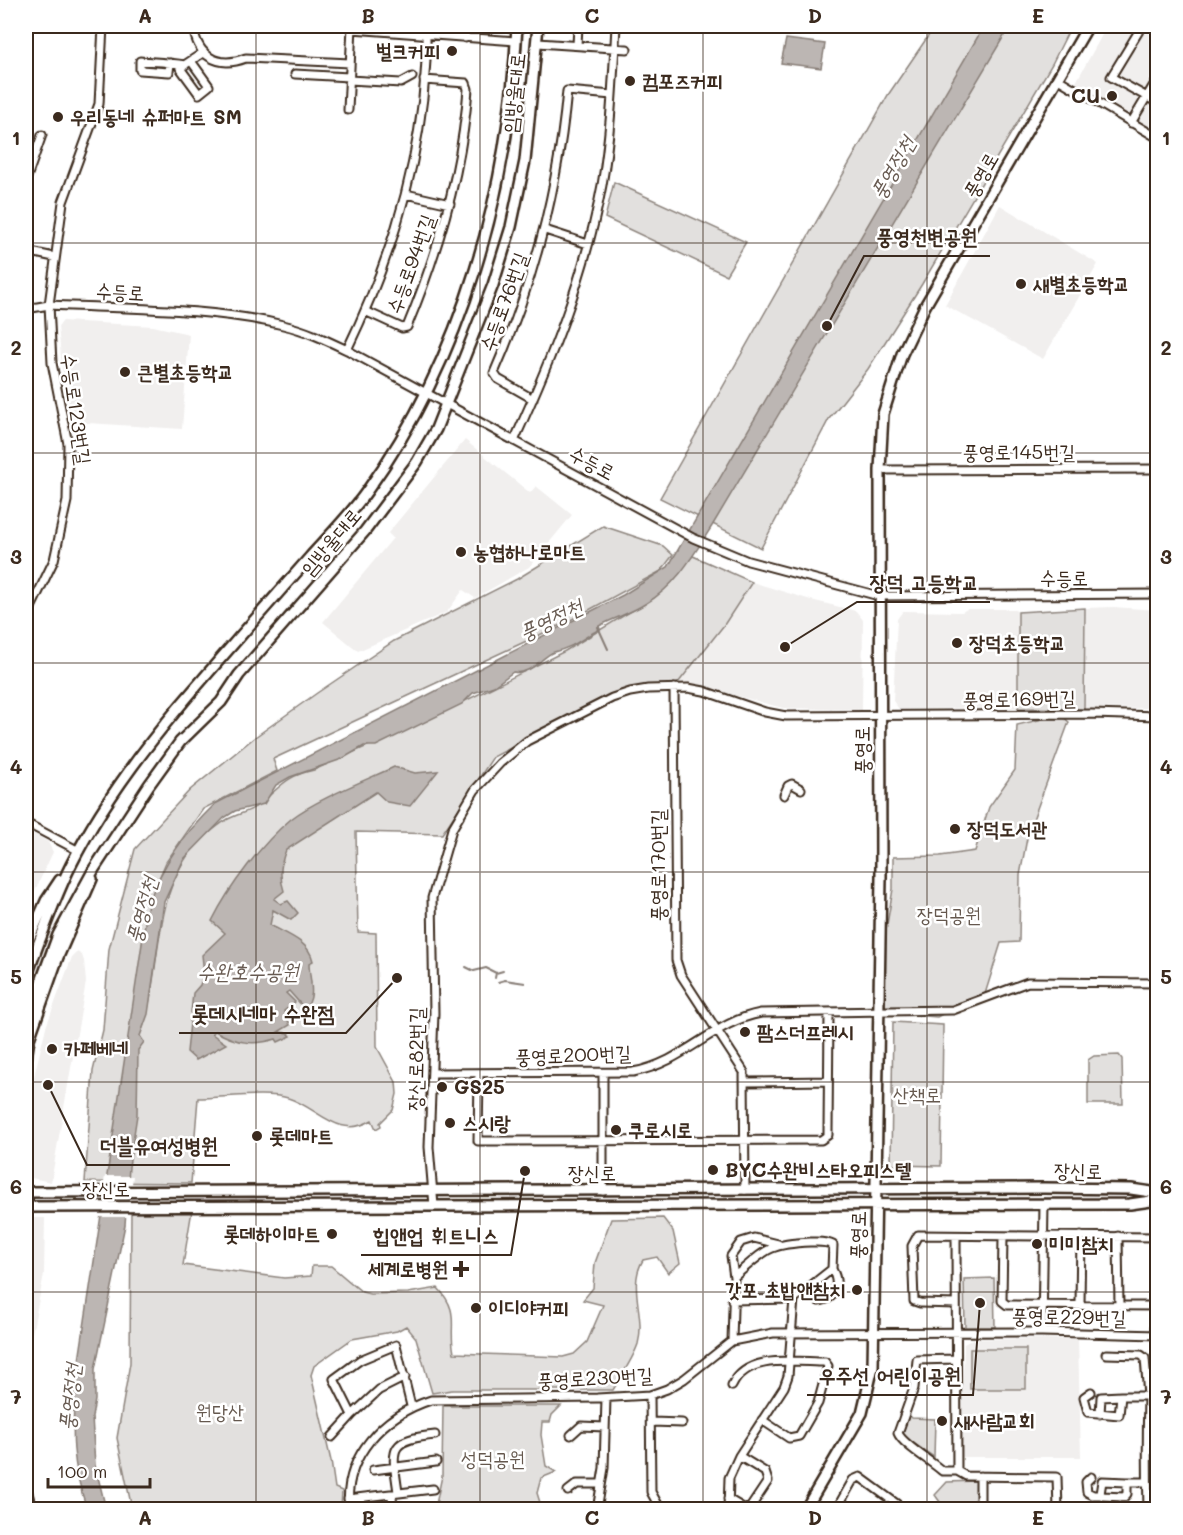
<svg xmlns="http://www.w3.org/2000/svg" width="1183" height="1535" font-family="Mali,'Poor Story',sans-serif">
<rect width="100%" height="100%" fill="#fff"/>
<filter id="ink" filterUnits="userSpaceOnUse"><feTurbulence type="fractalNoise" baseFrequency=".0167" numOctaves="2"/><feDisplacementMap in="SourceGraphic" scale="12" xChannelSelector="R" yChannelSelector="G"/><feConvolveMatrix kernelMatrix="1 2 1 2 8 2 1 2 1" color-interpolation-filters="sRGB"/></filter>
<g filter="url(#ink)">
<path fill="#f1efee" d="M1107 26H1157V132L1075 84Z
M1000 205 1098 264 1043 359 945 305Z
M63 321 153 326 189 334 182 429 72 422 62 367 58 326Z
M465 440 530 493 536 486 572 515 529 567 475 598 463 590 447 612 358 651 323 622 393 538 388 533Z
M752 582 811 600 856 611 863 620 862 710 783 708 699 686 678 683 724 625Z
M1113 607 1157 610V708L1084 709 1085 608Z
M967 609H1013L1018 612V708L899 709 893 701 897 619 903 611 962 612Z
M30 832 48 842 53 852 26 910V834Z
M77 952 82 955 84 961 86 982 51 1182 26 1177V1109L46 1027 72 957Z
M26 1218H45L44 1274 31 1339 26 1343Z
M973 1339H1078L1081 1457H961L964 1344Z"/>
<path fill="#e2e0de" stroke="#8e857e" stroke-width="1.5" d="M935 26H1071L1052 64 922 284 868 369 829 419 761 548 660 498 888 95Z
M614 182 746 242 726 275 605 218Z
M603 526 663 546 673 555 661 571 565 623 273 759 277 771 203 809 166 862 148 904 131 1025 141 1032C148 1017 149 1003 152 987 161 935 161 878 202 839 210 832 219 824 228 819 237 814 249 812 257 806 279 789 284 776 314 770L439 714 565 651 640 606 693 556 752 582 724 625 678 683 615 694 493 757 442 834 356 832 358 932 376 933 377 1047 396 1082 397 1094 393 1110 380 1123 381 1126 376 1129 372 1120C338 1141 318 1107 288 1098 268 1091 221 1098 198 1098L191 1183 85 1182 93 1071 103 1030 109 949 135 849 190 790 255 737 317 693 394 641 517 579Z
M1085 608 1084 709 1018 708V612Z
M1060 715 1069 722 1028 833 1020 875 1019 942 1001 943 985 994 937 1017 879 1012 883 948 893 889V857L940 856 975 851 989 807 1015 770 1017 725Z
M893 1022 943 1025 941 1166 891 1165Z
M1119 1055 1122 1059 1123 1104H1088V1060L1094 1056Z
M192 1210 183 1265 284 1278 311 1276 312 1266H331L362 1292 370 1294 408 1293 438 1288C461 1313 448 1325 454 1353L563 1357 574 1354 587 1342 603 1305 583 1300 593 1288 595 1263 611 1219 663 1218 673 1231 680 1263 668 1273 657 1257 643 1260C627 1287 646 1315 638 1344 633 1359 621 1376 613 1390H452L432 1393 416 1338 406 1326 397 1331 352 1339 314 1366 311 1375 331 1461 335 1488 342 1491 341 1509H132L117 1438 130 1363 131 1212Z
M994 1278 995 1327H965L964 1279Z
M970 1349H1026V1389H970Z
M443 1406H561L552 1415 550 1422H542L541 1435 546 1466 556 1472 541 1478 537 1493 542 1509H435L442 1476Z
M909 1415 912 1418 935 1419 934 1457 902 1435Z
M976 1481 977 1509H945L935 1495 947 1482Z"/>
<path fill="#bcb6b3" stroke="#887e77" stroke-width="1.5" d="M984 26H1010L712 526C693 556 676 586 645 604 631 613 614 618 599 626L600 629C580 639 577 646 554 652 542 656 531 676 513 672L494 686 473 693 462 704 376 746H364L342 759 290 777 276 785 264 804 235 811 224 818 184 859 164 902 148 1014 140 1036 144 1042 138 1050 137 1115 129 1167 125 1225 95 1369V1400L92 1417 95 1465 106 1509H87C71 1463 72 1435 75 1387L148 904C163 863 184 834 215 804L623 595 668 567Z
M786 39 825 44 821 68 781 63Z
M394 767 415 773 438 771 410 806 387 802 376 792 286 850C280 864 279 877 284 891L274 899 281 904 288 901 298 913 291 920 273 910 270 925C286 934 309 941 313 961L309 963C309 980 317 995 305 1009L289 991 286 993 295 1002 284 1011 290 1025 278 1032 288 1033 291 1036 278 1042 276 1039C253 1046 236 1043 215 1031L212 1034 226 1044 196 1060 187 1052 193 993 200 985 204 973 202 955 225 933 212 921C229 887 262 843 291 819 315 800 366 780 394 767Z"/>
<path fill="#fff" d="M105 1176H133L128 1217H99Z"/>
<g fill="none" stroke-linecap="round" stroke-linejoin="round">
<path stroke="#887e77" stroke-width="2" d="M598 627 608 649
M466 967 474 971 486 968 496 973 495 978
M496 973 503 971
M498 982 505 980 525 983
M78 1510 86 1505"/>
<defs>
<path id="minor" d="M193 26C197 56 217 69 246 58L350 63
M1142 26 1111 77 1158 103
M352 29 516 41
M465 38 466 26
M538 43 627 49
M577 45 578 26
M191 61 209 86 199 94 180 68 204 52
M170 63 169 72 140 70V61C155 62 170 62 185 65
M295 74 349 77
M1058 79 1158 138
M349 80 401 83 412 77
M348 110 352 26
M1131 123 1158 78
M26 180 42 135
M406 194 450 204
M545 230 588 244
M26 251 54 257
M26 309 49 305C124 309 209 307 283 325 305 330 326 340 347 350L693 538 748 561 879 596 1158 594
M365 311 402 328 407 327C439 250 462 172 468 89L466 83 424 80
M347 350C386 269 413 188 423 98 425 74 428 50 425 26
M533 399 498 379 494 373C534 282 558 190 567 91L612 95
M514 441C552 357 585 277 602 185 611 133 613 79 616 26
M880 470 1158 469
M26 618 54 560 67 501 68 444 52 363 49 305 63 202 99 104 103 26
M674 688 676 960 681 975 744 1072 745 1190
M784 795 788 786 792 784 801 789
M26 823 79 851
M433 1073 633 1072C686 1062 712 1022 761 1013L953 1010 1028 982 1158 983
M479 1074 478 1141 821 1140 828 1135V1131L829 1013
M746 1082 828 1081
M603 1191V1073
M434 1206 429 1147 434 1013 432 898 452 829 475 790 500 763 527 741 612 698 630 692 648 689 688 688 704 691 765 712 786 716 1092 714 1158 716
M956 1236 957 1471
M1118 1236 1119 1306
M1003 1237 1002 1301 1007 1305 1158 1306
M734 1277 731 1256 741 1242 754 1238 778 1244
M803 1293 819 1301C837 1299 840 1283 832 1269
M732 1300 794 1299
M956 1304 920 1303 914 1301 912 1246 918 1235 1158 1237
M1080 1304 1081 1236
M1042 1332 1044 1204
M1155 1335 1157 1237
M1106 1354 1141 1355 1145 1358 1148 1396H1158
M956 1359 917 1360 914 1388 898 1433C902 1444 931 1461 942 1471H957L966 1476 1057 1477 1058 1510
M405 1377 379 1390 352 1415 334 1379 360 1360 396 1345 411 1406
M732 1386C747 1353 795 1362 825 1362L828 1366 818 1403 799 1436 789 1438 762 1420
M1091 1392 1084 1397 1088 1412 1119 1415 1121 1396H1148C1147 1434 1147 1472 1148 1510H1153
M650 1395 651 1492 661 1510
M1100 1414 1101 1397 1121 1396
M652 1422 682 1423
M571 1435 581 1426 605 1427
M332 1437 352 1415
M373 1470 436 1462
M980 1476V1510
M1091 1477 1086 1482 1087 1492 1093 1495H1101
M1127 1482 1102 1481 1100 1494 1103 1496 1124 1497 1127 1494V1482H1147
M568 1491 577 1484H601
M398 1492C392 1449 387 1440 435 1435
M392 1495 393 1510
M348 1499 433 1489
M728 1499 745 1509 750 1508 768 1481 765 1472 739 1456
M349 1510C343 1456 384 1415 431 1400L597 1398 650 1395 667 1389 684 1379 732 1341 773 1333 1042 1332 1158 1335
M597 1510 604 1468 606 1398
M728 1510 729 1478 739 1456 784 1387 788 1376 794 1299 832 1269 833 1245C826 1241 818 1242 810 1242 767 1244 766 1250 734 1277L732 1341
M836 1510 853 1480 860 1477 905 1510"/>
<path id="major" d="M26 946 46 901 60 880
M26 978C40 940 53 901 71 865 99 809 139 755 179 707 222 656 266 607 310 557 329 536 351 514 367 491 464 356 509 189 517 26
M26 1023 58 935 94 869 149 785 180 742 221 702 239 675 365 531 417 462 436 429 493 285 511 227 525 161 538 26
M26 1059 29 1039 58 957 92 879
M26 1192 1044 1188 1131 1189 1158 1193
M26 1207 1130 1204 1158 1200
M26 1491 31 1510
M805 1510 862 1413 873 1367 881 877 880 470 883 414 902 354 925 306 1088 26"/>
</defs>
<use href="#minor" stroke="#3b2a1e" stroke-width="11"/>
<use href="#major" stroke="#3b2a1e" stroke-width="14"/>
<use href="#minor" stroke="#fff" stroke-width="7"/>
<use href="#major" stroke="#fff" stroke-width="9"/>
</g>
</g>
<path fill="none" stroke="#3b2a1e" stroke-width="1.5" stroke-opacity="0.55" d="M256 26V1510M480 26V1510M703 26V1510M927 26V1510M26 243H1158M26 453H1158M26 663H1158M26 872H1158M26 1082H1158M26 1292H1158"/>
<g fill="#3b2a1e" stroke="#fff" stroke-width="2">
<circle cx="452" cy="51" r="6"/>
<circle cx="630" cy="81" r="6"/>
<circle cx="1112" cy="96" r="6"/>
<circle cx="58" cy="117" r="6"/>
<circle cx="1021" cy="284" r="6"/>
<circle cx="125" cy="372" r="6"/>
<circle cx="461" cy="552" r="6"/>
<circle cx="957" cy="643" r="6"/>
<circle cx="955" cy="829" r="6"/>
<circle cx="745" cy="1032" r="6"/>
<circle cx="52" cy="1049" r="6"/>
<circle cx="442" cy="1087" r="6"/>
<circle cx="450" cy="1123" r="6"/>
<circle cx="616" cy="1130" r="6"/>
<circle cx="257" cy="1136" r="6"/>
<circle cx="713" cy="1170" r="6"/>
<circle cx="332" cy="1234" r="6"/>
<circle cx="1037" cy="1244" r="6"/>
<path d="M458 1260h6v6h6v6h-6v6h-6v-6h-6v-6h6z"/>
<circle cx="857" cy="1290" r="6"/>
<circle cx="476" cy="1308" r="6"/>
<circle cx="942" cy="1421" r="6"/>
</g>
<g text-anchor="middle" stroke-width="5" stroke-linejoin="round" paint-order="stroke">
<g font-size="20" font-weight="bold" fill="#3b2a1e" stroke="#fff" text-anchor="start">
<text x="440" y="58" text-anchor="end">벌크커피</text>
<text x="642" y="88">컴포즈커피</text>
<text x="1100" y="103" text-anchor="end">CU</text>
<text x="70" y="124">우리동네 슈퍼마트 SM</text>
<text x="1033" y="291">새별초등학교</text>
<text x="137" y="379">큰별초등학교</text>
<text x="473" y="559">농협하나로마트</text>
<text x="969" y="650">장덕초등학교</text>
<text x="967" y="836">장덕도서관</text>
<text x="757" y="1039">팜스더프레시</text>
<text x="64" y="1056">카페베네</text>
<text x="454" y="1094">GS25</text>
<text x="462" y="1130">스시랑</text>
<text x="628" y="1137">쿠로시로</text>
<text x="269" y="1143">롯데마트</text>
<text x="725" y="1177">BYC수완비스타오피스텔</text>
<text x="320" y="1241" text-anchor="end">롯데하이마트</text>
<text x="1049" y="1251">미미참치</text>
<text x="448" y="1276" text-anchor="end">세계로병원</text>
<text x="845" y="1297" text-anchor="end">갓포 초밥앤참치</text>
<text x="488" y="1315">이디야커피</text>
<text x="954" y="1428">새사람교회</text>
</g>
<g font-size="20" fill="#3b2a1e" stroke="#fff">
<text transform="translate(514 93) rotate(-84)" y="7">임방울대로</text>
<text transform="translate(981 175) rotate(-60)" y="7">풍영로</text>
<text transform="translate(411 264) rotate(-70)" y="7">수등로94번길</text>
<text transform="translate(120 292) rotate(3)" y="7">수등로</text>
<text transform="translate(504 302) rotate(-70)" y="7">수등로76번길</text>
<text transform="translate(76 409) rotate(82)" y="7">수등로123번길</text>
<text x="1019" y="459">풍영로145번길</text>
<text transform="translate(592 463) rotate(28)" y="7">수등로</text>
<text transform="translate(331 542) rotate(-50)" y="7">임방울대로</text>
<text x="1064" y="585">수등로</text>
<text transform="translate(1019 699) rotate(-1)" y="7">풍영로169번길</text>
<text transform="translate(862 750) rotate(-90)" y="7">풍영로</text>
<text transform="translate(658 865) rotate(-90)" y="7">풍영로170번길</text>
<text transform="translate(573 1055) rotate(-2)" y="7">풍영로200번길</text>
<text transform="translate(416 1059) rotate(-89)" y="7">장신로82번길</text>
<text transform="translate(1078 1171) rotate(1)" y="7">장신로</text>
<text x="592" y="1180">장신로</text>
<text x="106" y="1196">장신로</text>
<text transform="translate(858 1235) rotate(-89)" y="7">풍영로</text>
<text transform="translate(1069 1317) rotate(1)" y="7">풍영로229번길</text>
<text transform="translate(595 1378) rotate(-3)" y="7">풍영로230번길</text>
</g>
<g font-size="20" fill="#65584e" stroke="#fff">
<text x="949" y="922">장덕공원</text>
<text x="917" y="1102">산책로</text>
<text x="220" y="1419">원당산</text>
<text x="493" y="1466">성덕공원</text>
</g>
<g font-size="21" font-style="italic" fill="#685b52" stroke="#fff">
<text transform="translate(893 168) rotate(-60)" y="7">풍영정천</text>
<text transform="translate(551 620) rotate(-26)" y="7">풍영정천</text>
<text transform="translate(142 910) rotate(-75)" y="7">풍영정천</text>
<text x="248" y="979">수완호수공원</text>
<text transform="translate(70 1397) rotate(-84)" y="7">풍영정천</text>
</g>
</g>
<path fill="none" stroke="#3b2a1e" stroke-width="2" d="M827 326L864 256H990M785 647L857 602H990M397 978L346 1033H179M48 1085L87 1165H230M525 1171L511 1255H361M980 1303L973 1395H807"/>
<g fill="#3b2a1e" stroke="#fff" stroke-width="2">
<circle cx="827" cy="326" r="6"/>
<circle cx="785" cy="647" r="6"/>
<circle cx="397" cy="978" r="6"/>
<circle cx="48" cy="1085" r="6"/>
<circle cx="525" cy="1171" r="6"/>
<circle cx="980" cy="1303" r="6"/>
</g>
<g font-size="21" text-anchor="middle" font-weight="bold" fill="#3b2a1e" stroke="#fff" stroke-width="5" stroke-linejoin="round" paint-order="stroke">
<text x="927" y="244">풍영천변공원</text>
<text x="924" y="590">장덕 고등학교</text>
<text x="263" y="1021">롯데시네마 수완점</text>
<text x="159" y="1153">더블유여성병원</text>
<text x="436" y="1243">힙앤업 휘트니스</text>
<text x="890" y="1383">우주선 어린이공원</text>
</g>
<rect width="1183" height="1535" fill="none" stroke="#fff" stroke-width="66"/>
<path d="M48 1478v9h102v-9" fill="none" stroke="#3b2a1e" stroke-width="3"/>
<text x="57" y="1478" font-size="18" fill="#3b2a1e" stroke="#ffffff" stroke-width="4.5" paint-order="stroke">100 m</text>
<rect x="33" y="33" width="1117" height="1469" fill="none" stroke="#3b2a1e" stroke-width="2"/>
<g font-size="20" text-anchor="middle" font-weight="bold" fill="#3b2a1e">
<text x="145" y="23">A</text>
<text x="368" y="23">B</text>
<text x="592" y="23">C</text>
<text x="815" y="23">D</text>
<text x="1038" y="23">E</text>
<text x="16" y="145">1</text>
<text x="1166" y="145">1</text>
<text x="16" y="355">2</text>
<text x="1166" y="355">2</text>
<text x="16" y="564">3</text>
<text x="1166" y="564">3</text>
<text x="16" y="774">4</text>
<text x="1166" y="774">4</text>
<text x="16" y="984">5</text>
<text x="1166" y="984">5</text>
<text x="16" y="1194">6</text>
<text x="1166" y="1194">6</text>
<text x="16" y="1404">7</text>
<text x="1166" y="1404">7</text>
<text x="145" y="1525">A</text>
<text x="368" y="1525">B</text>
<text x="592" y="1525">C</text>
<text x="815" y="1525">D</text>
<text x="1038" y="1525">E</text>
</g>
</svg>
